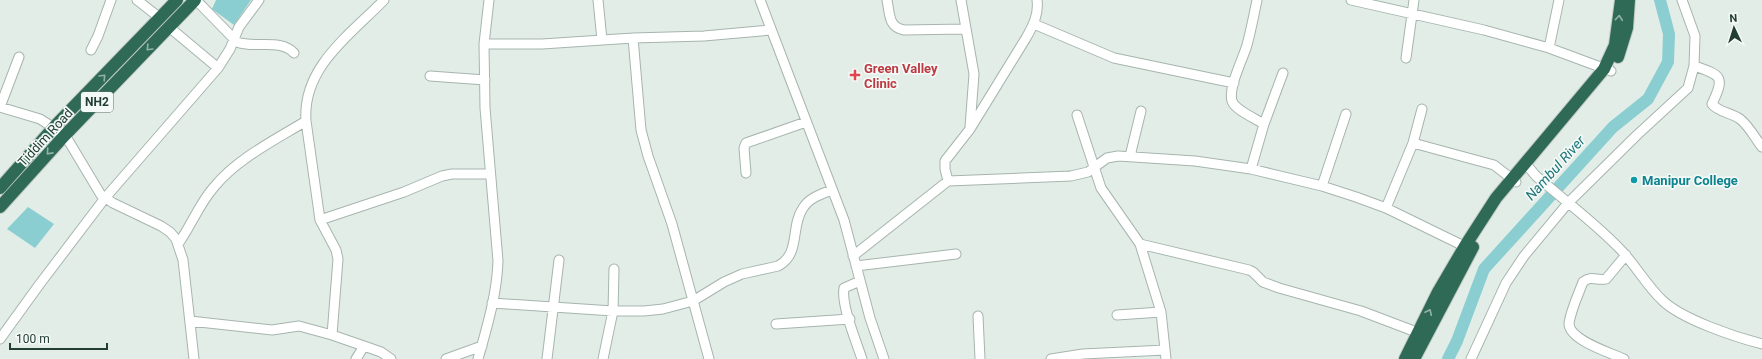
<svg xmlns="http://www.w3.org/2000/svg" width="1762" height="359" font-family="Roboto,sans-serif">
<rect width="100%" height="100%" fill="#e3ede7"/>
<path fill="#8bced1" d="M216 0H251L234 25 212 9Z
M28 207 54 224 35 248 7 229Z"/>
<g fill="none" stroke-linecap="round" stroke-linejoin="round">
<path stroke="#8bced1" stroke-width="12" d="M1448 359 1457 341 1484 269 1613 127 1648 99 1668 62 1669 34 1660 0"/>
<defs>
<path id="minor" d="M137 0 160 18
M196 0 237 42C255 49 280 38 294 53
M598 0 602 40
M760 0 844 220 870 318 884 359
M887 0C890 14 888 27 904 30L965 29
M961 0 974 74 970 127
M1257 0C1254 15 1251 30 1247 45 1243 59 1228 87 1232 101 1235 110 1256 119 1264 124
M1351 0 1484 30 1549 48 1611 71
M1034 24 1114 58 1234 83
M169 27 218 68
M633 38 641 130 648 156 672 224 709 359
M484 44H542L633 38 704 36 771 30
M1549 48 1559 0
M91 50 98 36 111 0
M1406 58 1414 0
M1694 66C1722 75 1725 77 1712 104 1718 112 1732 113 1740 119 1749 126 1755 138 1762 147
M430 76 485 80
M0 107 40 119 65 135 101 195 113 203 161 226 170 232 176 239 183 260 194 359
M0 107 19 57
M1077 115 1101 188 1140 244 1161 312 1166 359
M1413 143 1494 165 1516 182
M1130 156 1141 111
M1525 163 1536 176C1564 200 1594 222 1619 248 1635 264 1646 285 1662 300 1681 319 1735 337 1762 344
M1251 169 1264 124 1283 73
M746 173 744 148 746 143 806 122
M948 181 945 169V161L970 129 1026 38C1033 26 1039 14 1037 0
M1322 186 1346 114
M1386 208 1413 143 1422 109
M320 220 404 192 442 176 452 174H490
M178 244C191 226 199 204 214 187 238 158 275 140 306 121
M1140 244 1249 270 1253 272 1263 282 1279 288 1361 311 1419 333
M853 256 948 181 1071 176 1088 172 1107 158 1118 156 1195 161 1251 169 1322 186 1356 197 1386 208 1470 249
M856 266 956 254
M860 281 844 288C841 305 856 341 862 359
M492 303 613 311H644L663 309 693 301 724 282 742 274 778 266C801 254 790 227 803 208 809 198 821 194 832 190
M1117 315 1161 312
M978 316 980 359
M190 321 272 330 299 326 332 335 364 346
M776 324 850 319
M332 335 338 259 336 250 320 220 306 121C302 67 351 34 384 0
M0 339 39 285 105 198 218 68 230 49 239 27 259 0
M356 359 364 346 381 352 391 359
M446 359 482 346
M478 359C487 327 497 294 498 261L485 108 484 44 489 0
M547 359 559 260
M603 359 613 311 614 269
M1051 359 1083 354 1165 350
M1471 359 1506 283 1524 256 1568 203 1637 135 1688 88 1694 66 1695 36 1682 0
M1624 359C1611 353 1568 340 1569 323 1571 310 1578 295 1583 282 1591 275 1597 281 1606 279L1626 255"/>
<path id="highway" d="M1618 57 1627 28 1629 0
M0 188 54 127 177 0
M0 207 65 135 195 0
M1405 359 1438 292 1465 246 1496 198 1604 69 1615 45 1621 0
M1414 359 1473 247"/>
</defs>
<use href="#minor" stroke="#a6b5ae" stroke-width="11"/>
<use href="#highway" stroke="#c1c9c6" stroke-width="14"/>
<use href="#minor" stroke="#fff" stroke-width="9"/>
<use href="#highway" stroke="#2f6a57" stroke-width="12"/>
</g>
<defs><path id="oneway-chevron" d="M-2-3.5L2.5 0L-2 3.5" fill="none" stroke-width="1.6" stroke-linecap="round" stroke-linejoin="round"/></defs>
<g stroke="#91b2a6">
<use href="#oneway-chevron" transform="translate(1619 18) rotate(-85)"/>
<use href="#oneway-chevron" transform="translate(149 48) rotate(134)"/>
<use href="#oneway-chevron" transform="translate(103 77) rotate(-46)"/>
<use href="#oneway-chevron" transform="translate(49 152) rotate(132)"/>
<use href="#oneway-chevron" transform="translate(1429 312) rotate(-65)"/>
</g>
<path fill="#e0444e" stroke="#f3f9f6" stroke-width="1.5" d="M853 69h4v4h4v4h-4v4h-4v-4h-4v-4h4z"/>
<circle fill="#0f9aa8" stroke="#f3f9f6" stroke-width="1.5" cx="1634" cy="180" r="4"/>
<g text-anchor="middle" stroke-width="3.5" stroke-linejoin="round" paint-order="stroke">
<rect fill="#f3f9f6" stroke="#61766e" stroke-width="1" x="81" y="92" width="32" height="20" rx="3"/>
<g font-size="12" font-weight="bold" fill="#233e34">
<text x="97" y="106">NH2</text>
</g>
<g font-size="13" font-weight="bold" fill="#be3a42" stroke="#f3f9f6" text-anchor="start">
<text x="864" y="73">Green Valley<tspan x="864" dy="15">Clinic</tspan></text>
</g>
<g font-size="13" fill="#233e34" stroke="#f3f9f6">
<text transform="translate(45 137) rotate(-47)" y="5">Tiddim Road</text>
</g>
<g font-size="13" font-weight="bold" fill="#0d838f" stroke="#f3f9f6" text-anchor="start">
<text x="1642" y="185">Manipur College</text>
</g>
<g font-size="14" font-style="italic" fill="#1d747a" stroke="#f3f9f6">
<text transform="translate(1555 168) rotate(-48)" y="5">Nambul River</text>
</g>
</g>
<g transform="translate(1734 28) rotate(356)" stroke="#f3f9f6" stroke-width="3" paint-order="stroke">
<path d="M0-3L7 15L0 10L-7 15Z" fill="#233e34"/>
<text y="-6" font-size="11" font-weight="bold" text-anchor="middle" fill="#233e34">N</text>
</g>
<path d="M10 343v6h97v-6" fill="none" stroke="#233e34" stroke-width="2"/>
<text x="16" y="343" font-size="12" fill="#233e34" stroke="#f3f9f6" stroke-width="3" paint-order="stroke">100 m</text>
</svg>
